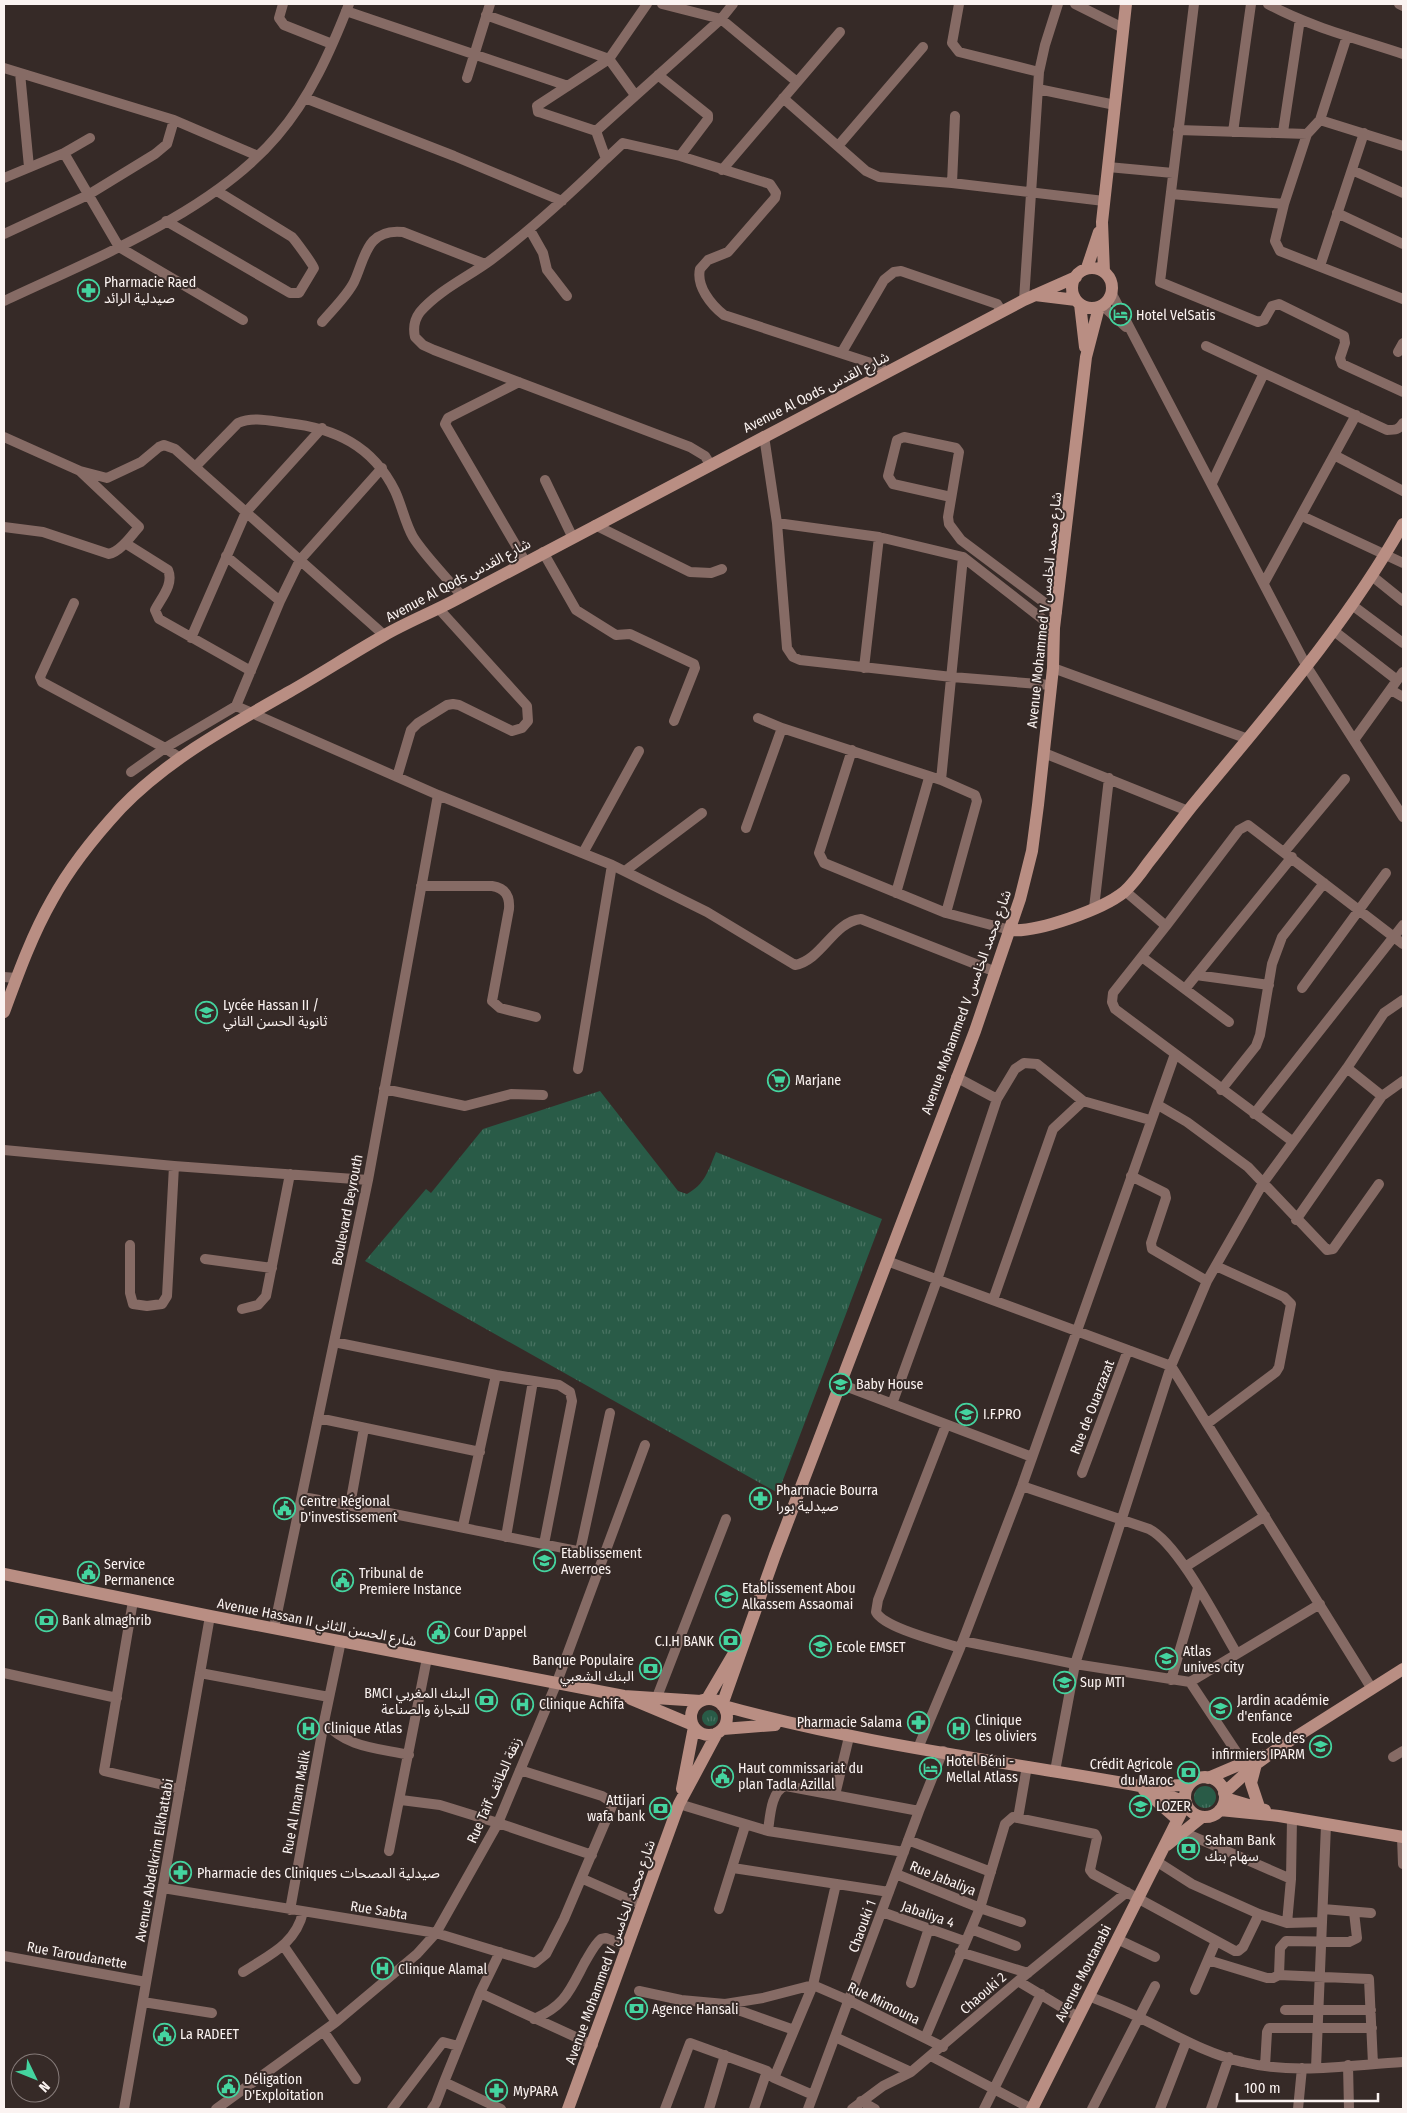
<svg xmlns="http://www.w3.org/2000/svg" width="1407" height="2113" font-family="'Fira Sans Condensed','Noto Sans Arabic',sans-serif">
<defs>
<pattern id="grass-tufts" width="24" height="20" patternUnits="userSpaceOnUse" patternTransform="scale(1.25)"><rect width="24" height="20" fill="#295b47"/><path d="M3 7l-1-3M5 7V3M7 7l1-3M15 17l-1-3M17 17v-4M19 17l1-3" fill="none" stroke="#497362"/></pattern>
</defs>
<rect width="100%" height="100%" fill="#362a27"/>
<path fill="url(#grass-tufts)" d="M600 1091 678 1191 687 1194C705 1184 708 1171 716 1152L882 1219 778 1493 365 1261 426 1189 431 1193 483 1129Z
M702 1718a8 8 0 1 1 16 0a8 8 0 1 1-16 0Z
M1194 1797a11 11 0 1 1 22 0a11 11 0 1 1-22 0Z"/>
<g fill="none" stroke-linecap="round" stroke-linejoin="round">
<path stroke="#866b65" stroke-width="10" d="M283 4 279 18 284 25 332 44
M662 4 721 19 797 82
M959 4 952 43 959 52 1039 72
M1075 4 1123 28
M1194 4 1160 282 1258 322 1264 320 1272 306 1279 304 1344 336 1345 343 1340 358 1342 364 1403 392
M1268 4C1310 27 1358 39 1403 54
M1399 4 1403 6
M346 11 568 86
M486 15 609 59 635 95
M1347 36 1320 120 1307 134 1284 204 1275 241 1280 251 1403 299
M4 68 174 120 258 156
M20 73 29 167
M658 75 708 115V119L680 156
M467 78 490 4
M1038 89 1115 105
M305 98 454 156 562 201
M783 98 866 171 879 177 952 183 1104 201
M1320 120 1403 146
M1178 130 1307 134
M596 131 606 159C569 195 532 229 491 260 468 277 439 290 420 312 414 320 413 328 415 337L423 345 434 350 690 447 705 456 710 464
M596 131 542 113 538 112 537 106 609 59 647 4
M596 131 721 19 733 4
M1233 132 1251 4
M1283 132 1300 19
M838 146 923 47
M64 153 119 247 243 320
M606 159 623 143 680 156 770 184 776 193 775 198 728 252 708 260 700 269C696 286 711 305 724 315L880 366 886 373
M1108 167 1173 173
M722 170 840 32
M1352 170 1403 193
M4 178 64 153 90 138
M952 183 955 116
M1171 194 1284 204
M1337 213 1403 244
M166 221 290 293H299L314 268C314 266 295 240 292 237L217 191
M530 230 543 253 547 270 567 296
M4 234 88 195 155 154 167 144 174 120
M1320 266 1364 133
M1112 294 1307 667 1403 817
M1024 300 1039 72 1045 45 1058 4
M4 301C93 259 213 212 277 136 310 98 331 50 349 4
M1102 305 1126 327
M322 322C332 310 347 296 354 282 365 259 366 228 403 232L485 264
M1206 346 1264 373
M842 352 884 280 894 272 901 271 997 304 1002 312
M1398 352 1403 343
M519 382 448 418 445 424 525 561
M764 436 777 523 787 648 793 657 800 660 952 677 1051 685
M4 437 80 471 139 527C131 536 121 551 109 554L43 532 4 527
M1334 455 1403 491
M195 467 238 423C253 416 271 421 287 423 335 428 373 446 395 491 402 506 405 523 413 537 425 556 447 578 462 596
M382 468 300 560 280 601 236 706 438 795 612 865 707 912 795 965C822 960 833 922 861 919L996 972
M80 471 107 478 141 462 159 447 164 445 175 449 384 635
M545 480 572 536
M1212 483 1264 373 1387 430C1395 430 1399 430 1403 423
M951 497 893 484 888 476 897 440 904 437 956 448 959 452 948 517 949 524 961 540 1057 612
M1302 516 1403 563
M777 523 879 537 963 557 1054 628
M595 525 690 572 711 573 722 569
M125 543 168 570C174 584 162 597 155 610L159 619 251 671
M543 552 576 610 616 635 630 634 694 664 695 668 674 721
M226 556 280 601
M1372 576 1403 601
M1264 583 1356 415
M74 603 40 677 42 682 165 748 180 758
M1352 605 1403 643
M1334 631 1397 680
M191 638 246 512 322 428
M864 668 879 537
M1053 668 1248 739
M1391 690 1403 697
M758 718 782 728 941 780 975 795 977 801 946 913
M1354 740 1403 672
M852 750 819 853 824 863 946 913 1010 930
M1044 753 1188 811
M131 772 165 748 236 706
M397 777 411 730 418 723 447 705 453 704 459 705 512 731 522 728 528 721 527 706 439 609
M941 780 963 557
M746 828 782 728
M1285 851 1345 779
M583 853 639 751
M625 871 702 813
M421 886H492C505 888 510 896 509 909L492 1001 500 1008 536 1017
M1125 891 1166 926 1113 993 1112 1002 1115 1009 1292 1141
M896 893 929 778
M1094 908 1109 778
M1166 926 1239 830 1248 825 1403 944
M1142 957 1229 1022
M1196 975 1269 985
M4 977 16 978
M1302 988 1386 873
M1185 989 1292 857
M1347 1068 1382 1096
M578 1069 612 865
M384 1089 465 1106 511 1094 543 1095
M1221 1090 1256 1046 1260 1035 1272 964 1282 937 1324 883
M997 1099 1015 1069 1024 1063 1037 1064 1083 1101
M1158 1105 1187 1122 1248 1167 1327 1250 1333 1249 1379 1184
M1254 1114 1403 925
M4 1150 174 1166 368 1180
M1131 1176 1165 1193 1166 1198 1151 1243 1152 1249 1207 1281
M1296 1220 1382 1096 1403 1081
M130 1245V1293L133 1304 147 1306 162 1304 167 1296 174 1166
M205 1259 272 1268
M887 1261 1171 1366 1372 1689
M993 1300 1053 1129 1083 1101 1150 1120
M242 1309 258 1305 266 1296 290 1174
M334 1342 496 1375 559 1385 570 1392 572 1401 544 1544
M840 1384 1032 1457
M892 1404 937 1280 997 1099 956 1077
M318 1418 480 1452
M1208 1423 1276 1372 1279 1367 1291 1304 1284 1297 1216 1266
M946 1425 878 1600 876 1612C884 1628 942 1642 960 1648
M1082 1473 1128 1350
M1022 1486 1149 1529C1179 1544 1219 1624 1237 1654
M302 1497C403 1514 503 1537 604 1556
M350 1505 364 1428
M463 1526 496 1375
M506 1537 533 1381
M580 1551 610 1413
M1185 1567 1265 1516
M133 1601 104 1771 180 1789
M274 1628 368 1180 438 795
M963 1641 1075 1664 1190 1682 1320 1604
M4 1673 117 1698
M200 1673 329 1697
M1171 1680 1198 1588
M1190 1682 1243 1762
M657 1697 726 1519
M324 1722C347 1748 377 1748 409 1755
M918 1748 960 1648 1022 1486 1175 1054
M1393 1757 1403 1751
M1055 1771 1075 1664 1171 1366 1207 1281 1263 1183 1347 1068 1384 1013 1403 1000
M835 1795 849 1737
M401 1800 440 1805 498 1823 592 1855
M679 1804 768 1831 904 1852
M1018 1818 1027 1766
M768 1831C770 1817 771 1790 786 1786L919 1811
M1183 1832 1291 1879
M1402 1837 1403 1864
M908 1840 991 1872
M389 1851 427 1658
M1156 1861 1192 1884 1259 1914 1287 1923 1322 1922
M733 1868 889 1892
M896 1874 980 1908 1021 1922
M583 1879 642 1905
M163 1888 436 1933 535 1963 546 1954 564 1919 612 1806 610 1801 602 1796 520 1770
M719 1909 745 1826
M1323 1909 1371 1913
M290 1910 324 1722 341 1641
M882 1912 964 1941
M1287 1923 1291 1879 1292 1818
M971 1929 1016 1946
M1117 1939 1155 1957
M283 1945 336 2022
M960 1952 1028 1973
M4 1956 146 1982
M1208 1960 1267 1978H1273L1279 1975 1280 1948 1286 1941 1349 1942 1357 1938 1354 1912
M243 1972C269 1955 296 1944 303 1912
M1279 1975 1369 1979 1373 2064
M1018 1981 1078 2017
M911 1983 929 1928
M1195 1990 1216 1941
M639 1991 681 2000 725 2004 763 1998 813 1985 850 2001 943 2047
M480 1993 593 2045
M1089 1996C1105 2003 1122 2009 1138 2017 1172 2033 1206 2054 1243 2062 1295 2075 1351 2065 1403 2062
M143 2002 212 2013
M724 2005 794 2030
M1285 2010H1371
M534 2019C565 2006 570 1990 585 1962 590 1954 594 1945 601 1939L606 1938 627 1946
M324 2032 356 2079
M835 2037 911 2072
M925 2038 980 1908 1005 1824 1013 1817 1095 1834 1097 1838 1090 1870 1093 1874 1235 1951H1238L1243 1947 1259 1914
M931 2056 1032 2109
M1348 2065 1349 2109
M1265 2066 1267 2032 1269 2028H1372
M1316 2068 1326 1825
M774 2078 813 1985 836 1884
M444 2082 480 1993 500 1952
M861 2101 875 2109
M124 2109 210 1616
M216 2109 336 2022 417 1954 436 1933 498 1823 557 1682 645 1445
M392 2109 443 2042 458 2046
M432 2109 436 2103 444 2082 501 2109
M665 2109 690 2043 767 2071 774 2078 813 2095
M709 2109 725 2055
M754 2109 767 2071
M808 2109 919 1811 943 1751
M852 2109 883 2086 911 2072 1018 1981 1127 1892
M984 2109 1041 1994
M1092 2109 1155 1986
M1160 2109 1186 2042
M1211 2109 1229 2057
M1298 2109 1302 2068"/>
<path stroke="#b98e83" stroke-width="12" d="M1087 268 1099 232
M1072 288a20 20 0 1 1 40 0a20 20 0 1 1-40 0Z
M1104 272 1102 222 1126 4
M1035 295 1076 300
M1080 304 1085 347
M1010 930C1037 933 1103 909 1124 892 1133 884 1141 873 1148 863 1163 844 1177 825 1192 806 1267 715 1345 627 1403 524
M4 1012C18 974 32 935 52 900 70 867 96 835 121 808 168 759 231 725 289 692 321 674 351 654 383 636 407 622 433 612 457 599 646 499 835 400 1024 300L1076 277
M4 1574 210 1616 624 1696 701 1701
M631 1699 693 1725
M707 1699 737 1648
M691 1717a18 18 0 1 1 36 0a18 18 0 1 1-36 0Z
M722 1705 775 1555 975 1031 1020 899 1032 851 1038 805 1053 668 1054 628 1086 357 1099 307
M724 1706C860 1744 1001 1761 1140 1786L1186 1802
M723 1729 775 1725
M1256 1764 1251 1783 1259 1807
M1185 1797a20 20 0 1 1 40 0a20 20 0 1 1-40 0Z
M1208 1778 1262 1755
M1148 1786 1189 1785
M682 1789 694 1727
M1144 1790 1177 1819
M1224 1793 1256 1764 1280 1747 1403 1669
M1225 1798 1265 1810
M1220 1810 1279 1816 1403 1837
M1167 1845 1202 1817
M568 2109 679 1804 717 1733
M1032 2109 1186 1803"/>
</g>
<defs>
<symbol id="pharmacy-ring" viewBox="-11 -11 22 22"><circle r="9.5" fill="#362a27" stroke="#44d49f" stroke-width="1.5"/><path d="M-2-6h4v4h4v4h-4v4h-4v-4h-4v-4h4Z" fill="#44d49f"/></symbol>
<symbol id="hotel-ring" viewBox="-11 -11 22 22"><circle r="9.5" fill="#362a27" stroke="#44d49f" stroke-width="1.5"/><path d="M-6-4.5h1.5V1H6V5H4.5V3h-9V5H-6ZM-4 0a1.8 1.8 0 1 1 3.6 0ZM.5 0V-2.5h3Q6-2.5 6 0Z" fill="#44d49f"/></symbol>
<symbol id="school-ring" viewBox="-11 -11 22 22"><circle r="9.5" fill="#362a27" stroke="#44d49f" stroke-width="1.5"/><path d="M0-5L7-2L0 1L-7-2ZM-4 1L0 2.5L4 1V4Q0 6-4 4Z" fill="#44d49f"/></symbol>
<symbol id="supermarket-ring" viewBox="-11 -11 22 22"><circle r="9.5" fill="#362a27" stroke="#44d49f" stroke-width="1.5"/><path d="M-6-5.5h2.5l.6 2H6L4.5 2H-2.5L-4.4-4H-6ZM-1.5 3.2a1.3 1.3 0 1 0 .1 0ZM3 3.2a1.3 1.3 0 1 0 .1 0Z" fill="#44d49f"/></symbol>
<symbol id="university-ring" viewBox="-11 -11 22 22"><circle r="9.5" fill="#362a27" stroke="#44d49f" stroke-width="1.5"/><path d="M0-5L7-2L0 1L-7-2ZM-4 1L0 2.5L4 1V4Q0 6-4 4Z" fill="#44d49f"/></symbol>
<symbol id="civic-ring" viewBox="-11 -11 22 22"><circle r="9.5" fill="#362a27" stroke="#44d49f" stroke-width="1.5"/><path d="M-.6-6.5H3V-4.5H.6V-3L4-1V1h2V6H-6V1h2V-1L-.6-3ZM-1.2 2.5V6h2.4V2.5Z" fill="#44d49f"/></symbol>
<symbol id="bank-ring" viewBox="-11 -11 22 22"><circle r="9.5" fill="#362a27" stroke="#44d49f" stroke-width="1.5"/><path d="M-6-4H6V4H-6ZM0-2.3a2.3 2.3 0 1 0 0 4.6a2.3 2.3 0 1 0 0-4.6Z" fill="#44d49f"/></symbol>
<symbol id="hospital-ring" viewBox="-11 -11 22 22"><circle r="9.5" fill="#362a27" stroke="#44d49f" stroke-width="1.5"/><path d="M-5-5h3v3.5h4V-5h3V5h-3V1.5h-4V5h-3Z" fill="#44d49f"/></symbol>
</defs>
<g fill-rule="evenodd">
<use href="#pharmacy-ring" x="76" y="278" width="25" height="25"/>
<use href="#hotel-ring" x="1108" y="302" width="25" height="25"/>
<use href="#school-ring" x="194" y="1000" width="25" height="25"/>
<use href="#supermarket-ring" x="766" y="1068" width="25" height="25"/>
<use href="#university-ring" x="828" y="1372" width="25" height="25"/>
<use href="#university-ring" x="954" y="1402" width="25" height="25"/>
<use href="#pharmacy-ring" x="748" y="1486" width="25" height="25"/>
<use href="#civic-ring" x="272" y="1496" width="25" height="25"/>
<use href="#university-ring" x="532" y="1548" width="25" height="25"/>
<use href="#civic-ring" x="76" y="1560" width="25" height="25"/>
<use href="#civic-ring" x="330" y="1568" width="25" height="25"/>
<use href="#university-ring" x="714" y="1584" width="25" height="25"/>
<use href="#bank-ring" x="34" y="1608" width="25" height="25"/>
<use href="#civic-ring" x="426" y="1620" width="25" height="25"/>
<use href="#bank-ring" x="718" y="1628" width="25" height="25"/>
<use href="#university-ring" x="808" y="1634" width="25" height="25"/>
<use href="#university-ring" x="1154" y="1646" width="25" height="25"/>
<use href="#bank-ring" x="638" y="1656" width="25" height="25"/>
<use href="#university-ring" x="1052" y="1670" width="25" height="25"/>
<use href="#bank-ring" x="474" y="1688" width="25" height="25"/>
<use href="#hospital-ring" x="510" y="1692" width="25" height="25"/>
<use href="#school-ring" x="1208" y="1696" width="25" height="25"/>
<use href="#pharmacy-ring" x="906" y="1710" width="25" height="25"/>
<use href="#hospital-ring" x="296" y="1716" width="25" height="25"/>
<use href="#hospital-ring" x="946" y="1716" width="25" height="25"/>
<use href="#university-ring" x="1308" y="1734" width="25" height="25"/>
<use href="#hotel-ring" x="918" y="1756" width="25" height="25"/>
<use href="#bank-ring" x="1176" y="1760" width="25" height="25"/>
<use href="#civic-ring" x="710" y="1764" width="25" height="25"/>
<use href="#university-ring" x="1128" y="1794" width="25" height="25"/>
<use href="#bank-ring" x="648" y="1796" width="25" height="25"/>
<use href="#bank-ring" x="1176" y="1836" width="25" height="25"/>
<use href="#pharmacy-ring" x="168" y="1860" width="25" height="25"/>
<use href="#hospital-ring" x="370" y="1956" width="25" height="25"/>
<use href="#bank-ring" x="624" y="1996" width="25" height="25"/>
<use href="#civic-ring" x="152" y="2022" width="25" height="25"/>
<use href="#civic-ring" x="216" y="2074" width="25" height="25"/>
<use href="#pharmacy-ring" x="484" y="2078" width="25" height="25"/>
</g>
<g text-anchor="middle" stroke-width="4" stroke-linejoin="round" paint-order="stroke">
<g font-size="14" fill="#fbf3f1" stroke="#362a27" text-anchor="start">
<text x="104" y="287">Pharmacie Raed<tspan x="104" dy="16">صيدلية الرائد</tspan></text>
<text x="1136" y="320">Hotel VelSatis</text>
<text x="223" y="1010">Lycée Hassan II /<tspan x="223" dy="16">ثانوية الحسن الثاني</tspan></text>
<text x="795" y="1085">Marjane</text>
<text x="856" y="1389">Baby House</text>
<text x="983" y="1419">I.F.PRO</text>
<text x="776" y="1495">Pharmacie Bourra<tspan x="776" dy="16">صيدلية بورا</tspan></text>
<text x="300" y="1506">Centre Régional<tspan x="300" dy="16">D'investissement</tspan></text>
<text x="561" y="1558">Etablissement<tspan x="561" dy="16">Averroes</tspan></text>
<text x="104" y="1569">Service<tspan x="104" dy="16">Permanence</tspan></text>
<text x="359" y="1578">Tribunal de<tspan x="359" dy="16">Premiere Instance</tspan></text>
<text x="742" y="1593">Etablissement Abou<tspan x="742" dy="16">Alkassem Assaomai</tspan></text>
<text x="62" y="1625">Bank almaghrib</text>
<text x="454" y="1637">Cour D'appel</text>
<text x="714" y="1646" text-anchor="end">C.I.H BANK</text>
<text x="836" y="1652">Ecole EMSET</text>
<text x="1183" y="1656">Atlas<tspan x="1183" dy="16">unives city</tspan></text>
<text x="634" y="1665" text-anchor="end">Banque Populaire<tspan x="634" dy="16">البنك الشعبي</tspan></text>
<text x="1080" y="1687">Sup MTI</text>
<text x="470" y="1698" text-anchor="end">BMCI البنك المغربي<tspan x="470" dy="16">للتجارة والصناعة</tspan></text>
<text x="1237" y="1705">Jardin académie<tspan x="1237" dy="16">d'enfance</tspan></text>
<text x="539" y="1709">Clinique Achifa</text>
<text x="975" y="1725">Clinique<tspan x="975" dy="16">les oliviers</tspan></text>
<text x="902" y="1727" text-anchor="end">Pharmacie Salama</text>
<text x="324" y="1733">Clinique Atlas</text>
<text x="1305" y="1743" text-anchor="end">Ecole des<tspan x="1305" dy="16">infirmiers IPARM</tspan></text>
<text x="946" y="1766">Hotel Béni -<tspan x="946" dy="16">Mellal Atlass</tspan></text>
<text x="1173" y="1769" text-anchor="end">Crédit Agricole<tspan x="1173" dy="16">du Maroc</tspan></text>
<text x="738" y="1773">Haut commissariat du<tspan x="738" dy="16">plan Tadla Azillal</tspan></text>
<text x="645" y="1805" text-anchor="end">Attijari<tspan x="645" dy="16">wafa bank</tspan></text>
<text x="1156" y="1811">LOZER</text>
<text x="1205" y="1845">Saham Bank<tspan x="1205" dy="16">سهام بنك</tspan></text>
<text x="197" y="1878">Pharmacie des Cliniques صيدلية المصحات</text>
<text x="398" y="1974">Clinique Alamal</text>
<text x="652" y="2014">Agence Hansali</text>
<text x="180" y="2039">La RADEET</text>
<text x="244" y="2084">Déligation<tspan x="244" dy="16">D'Exploitation</tspan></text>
<text x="513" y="2096">MyPARA</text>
</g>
<g font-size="14" fill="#fbf3f1" stroke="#362a27">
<text transform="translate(816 392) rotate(-27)" y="5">Avenue Al Qods شارع القدس</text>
<text transform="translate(458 580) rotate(-28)" y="5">Avenue Al Qods شارع القدس</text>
<text transform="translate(1044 610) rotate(-84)" y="5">Avenue Mohammed V شارع محمد الخامس</text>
<text transform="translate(966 1002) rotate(-70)" y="5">Avenue Mohammed V شارع محمد الخامس</text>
<text transform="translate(347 1210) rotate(-79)" y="5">Boulevard Beyrouth</text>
<text transform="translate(1092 1407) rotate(-69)" y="5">Rue de Ouarzazat</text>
<text transform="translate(317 1622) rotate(11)" y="5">Avenue Hassan II شارع الحسن الثاني</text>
<text transform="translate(494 1790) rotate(-66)" y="5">Rue Taïf زنقة الطائف</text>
<text transform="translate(296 1802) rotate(-80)" y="5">Rue Al Imam Malik</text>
<text transform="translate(154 1860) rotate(-80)" y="5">Avenue Abdelkrim Elkhattabi</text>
<text transform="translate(943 1878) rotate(22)" y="5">Rue Jabaliya</text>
<text transform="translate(379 1910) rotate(9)" y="5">Rue Sabta</text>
<text transform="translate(928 1914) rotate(19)" y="5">Jabaliya 4</text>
<text transform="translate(862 1926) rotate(-70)" y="5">Chaouki 1</text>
<text transform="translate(610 1952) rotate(-70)" y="5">Avenue Mohammed V شارع محمد الخامس</text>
<text transform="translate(77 1955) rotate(10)" y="5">Rue Taroudanette</text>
<text transform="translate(1083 1973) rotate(-63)" y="5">Avenue Moutanabi</text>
<text transform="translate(983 1993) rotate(-41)" y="5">Chaouki 2</text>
<text transform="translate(884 2003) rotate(26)" y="5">Rue Mimouna</text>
</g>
</g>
<rect width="1407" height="2113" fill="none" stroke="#fbf3f1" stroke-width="10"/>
<g transform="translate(35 2078) rotate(133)"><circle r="24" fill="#362a27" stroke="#857a78"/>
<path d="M0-4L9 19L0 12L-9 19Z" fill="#44d49f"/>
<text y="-8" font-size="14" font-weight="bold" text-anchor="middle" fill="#fbf3f1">N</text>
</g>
<path d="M1237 2093v8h141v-8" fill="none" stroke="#fbf3f1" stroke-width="2.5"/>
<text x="1244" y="2093" font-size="15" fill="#fbf3f1" stroke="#362a27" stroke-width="4" paint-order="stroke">100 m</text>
</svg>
